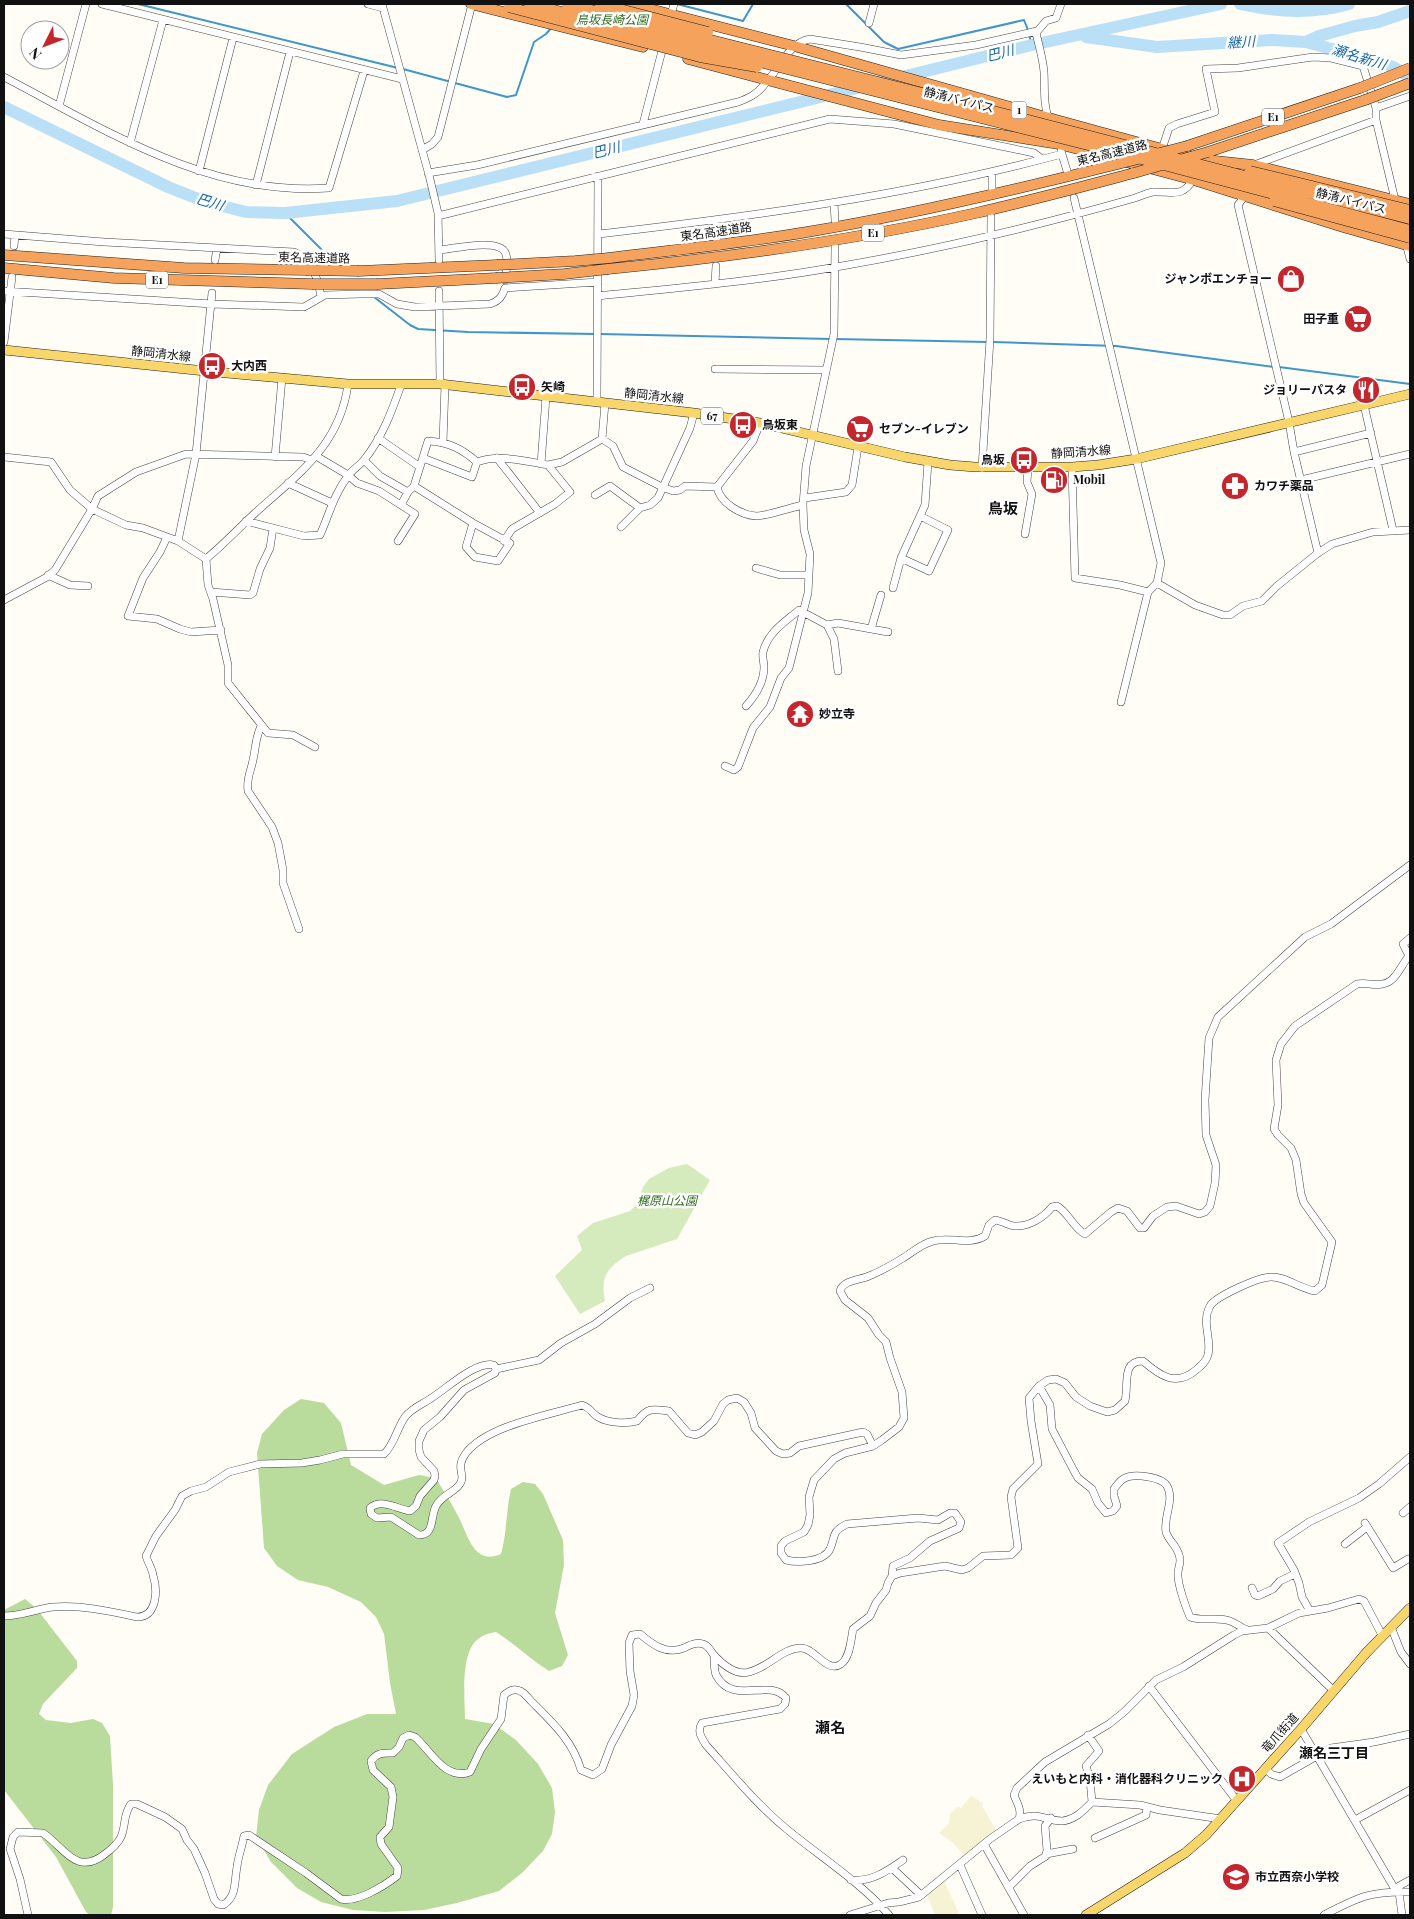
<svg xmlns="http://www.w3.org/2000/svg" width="1414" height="1919" font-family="'Playfair Display','Noto Sans JP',serif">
<rect width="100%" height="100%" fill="#fffdf5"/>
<path fill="#f6f3d4" d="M971 1796 983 1803 982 1806 996 1830 965 1856 952 1842 939 1833 949 1823 950 1814 957 1807 961 1808Z
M944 1881 959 1913 953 1915H935L927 1895Z"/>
<path fill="#d5ebbd" d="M687 1164 710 1180 677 1239 626 1256C607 1268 600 1277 605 1301L580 1314 555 1276 582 1250 577 1236 593 1223 630 1211 636 1205 643 1187 649 1179 669 1168Z"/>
<path fill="#b9dc9c" d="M301 1399 324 1403 341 1423 351 1465 384 1485 419 1475 436 1478C443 1491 452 1503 458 1516 468 1534 473 1566 501 1554 507 1532 506 1511 511 1489L523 1482 535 1484 543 1494 563 1540 564 1565 555 1613 568 1655 562 1666 549 1671C530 1659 515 1644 496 1632 491 1633 485 1634 481 1637 459 1649 465 1697 465 1719L494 1724 516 1740 538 1764 552 1788 555 1812 552 1834 543 1851 523 1872 499 1891 457 1903 424 1910 385 1912 353 1910 321 1902 297 1888 271 1862 256 1837 259 1810 268 1785 292 1754 334 1727 367 1714H396L390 1683 384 1634 376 1617 361 1602 328 1587 298 1580 277 1566 264 1548 257 1453 262 1434 284 1410Z
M25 1599 36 1608 77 1661V1668L43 1704 39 1714 46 1720 71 1723 93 1719 102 1723 110 1736 113 1785V1907L111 1915H90L86 1912 56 1857 4 1790V1610Z"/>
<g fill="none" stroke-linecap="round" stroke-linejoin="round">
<path stroke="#3f96cf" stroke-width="2" d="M138 4 398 68
M677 4 743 21 753 4
M846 4 884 42 898 49 1024 20 1028 30
M1029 35 1032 45
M403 69 507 97 516 95 534 42 546 34 551 28
M285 213 338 266
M374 297 410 325 418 329 468 332 596 334
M600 334 831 339
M835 339 988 342
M993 342 1116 346 1274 367
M1279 367 1410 384"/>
<path stroke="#b9e0f7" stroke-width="12" d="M1240 4C1275 12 1314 14 1349 4
M1086 37 1157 47 1272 40 1306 42 1319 36 1355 26 1378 22 1410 11
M1306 42 1383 63 1393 67 1410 77
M4 107 168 187 206 202 246 212 285 213 397 201 1032 45 1221 4"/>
<defs>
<path id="minor" d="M102 4 402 79
M368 4 383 8
M382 4 429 175 438 213 439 260
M670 18 674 4
M869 23 874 4
M4 77C105 130 210 197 329 188L364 71
M59 106 86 4
M1049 120C1043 104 1045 89 1044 72 1043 59 1039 46 1036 33L1046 21 1056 18 1061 4
M643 124 664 43
M130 143 163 20
M1162 149 1169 128 1177 124 1215 112 1206 69 1238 68 1313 57 1331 58 1363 66 1376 108
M422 150 432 144 438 137 472 4
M1061 151 1067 171
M1254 165 1376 120
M199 171 233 38
M428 173 477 165 738 102C749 98 757 94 764 85 778 71 789 42 810 39L860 47 901 55 976 45 1037 31
M992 173V189
M256 185 290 52
M1244 197 1238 205 1289 422 1294 452 1318 553
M1074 198 1161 563 1157 583 1148 592 1121 702
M834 203 835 220
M1396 204 1376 120V108L1410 96
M438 216 830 119 894 124 1034 153 1042 159
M716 221 717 239
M4 234 104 242 294 252C312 260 318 278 321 297
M599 234C755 216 910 195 1062 154
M1406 243 1410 259
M14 246 15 236
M439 250C453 249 497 238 505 252 509 260 506 272 505 280
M215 260 217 248
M715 283 716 266
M4 291 212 304 304 307 325 295 360 294H379L397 304 415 307 490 304C499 301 502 297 505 288L598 282
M439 291 440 384
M598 296C677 288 757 281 836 267 936 250 1037 226 1135 198 1141 196 1147 193 1153 192 1174 191 1182 199 1195 177
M4 342 12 277
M715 369 826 370
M597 402 598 176
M605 403 602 439 613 446 623 467 662 487 673 491 680 490 685 486 717 487
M1364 405 1393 530
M760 423 753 441 717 487C720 503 741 515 756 516 767 516 792 507 803 505
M378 438 420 467
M443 442 445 385
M1294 452 1371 433
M316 456 348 475 357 483 379 491 415 514 398 541
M4 457 51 462 70 490 92 509 126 525 143 528 178 541 206 559
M275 457 282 378
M423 458 472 477 477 462
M497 458 540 513
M364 460 380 476 408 492
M541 464 546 397
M548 465 562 462 602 439
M1072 467 1075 578 1120 585 1148 592
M982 468 990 339 991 217
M1301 480 1410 454
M288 483 332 503
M414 486 473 523 510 543 498 561 475 557 466 547 473 523
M595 495 610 486 640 508
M805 498 846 492 852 485 858 447
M401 505 408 492 414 486 428 441C449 442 462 449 477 462 499 454 525 461 548 465L570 492 555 504 512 529 504 541
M246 521 304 536 320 535C329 515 334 494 348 476 352 470 359 466 364 460 382 438 392 411 401 385
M621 527 640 508 650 505 658 498 690 428 694 413
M1025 534 1032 494 1027 482 1028 468
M167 537 160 552 143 578 128 616 157 619 180 629 191 632 221 630
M178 541 196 454 212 293
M901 558 929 571 948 530 920 516
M206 559 208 585 213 599 228 665V683L268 733 293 735 315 747
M206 559C223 545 238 529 254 514 298 474 340 446 348 384
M756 568 780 575H809
M48 575 70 585 88 586
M1157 583 1195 605 1223 615H1230L1243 606 1262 601 1277 586 1318 553 1332 544 1373 532 1410 530
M893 588 901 558 925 505 928 462
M211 592 250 595 253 593 260 569 270 548 273 528
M4 600 47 577 55 570 92 509 98 496 136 472 186 454 303 457 312 460
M827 625 834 639 838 671
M871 629 881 595
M746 706C756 695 764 683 764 667 764 662 762 657 763 652 768 632 785 622 799 610L827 625 838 623 888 632
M261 726C255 739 256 747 253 760 251 771 246 779 248 791L272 827 278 843 283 870V883L299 929
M725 766 734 770 738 767 753 728 770 707 781 678 789 668 808 593 810 554 804 530 803 505 806 466 834 334 835 247
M1409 956 1403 944 1410 938
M496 1369 539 1360 561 1343 595 1324 630 1298 650 1288
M1039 1386 1050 1405 1052 1429 1074 1471 1078 1478 1092 1489 1098 1503 1106 1513 1113 1511 1117 1506 1114 1496V1489C1117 1485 1120 1480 1125 1478 1134 1473 1162 1477 1167 1486 1175 1500 1163 1517 1166 1532 1168 1540 1177 1546 1179 1555 1182 1562 1178 1567 1178 1573 1177 1583 1186 1608 1190 1617 1203 1622 1217 1616 1230 1621 1236 1623 1241 1628 1248 1630
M1403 1513 1410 1507
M1365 1523 1393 1568 1408 1559
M1345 1544 1367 1527
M892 1576 893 1566 910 1558 930 1541 959 1528 961 1522 955 1513H950L938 1520 918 1518 847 1524C831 1532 836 1535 830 1549 824 1562 798 1563 786 1560L781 1553V1546L785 1541 804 1532 808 1525 810 1515 809 1497 814 1480 834 1459 845 1453 873 1446 882 1440 899 1427 904 1418 902 1392 890 1358 886 1342 879 1335 868 1318 845 1300 840 1291C843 1280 860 1280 869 1276 881 1271 892 1265 903 1258 913 1252 921 1244 933 1241 951 1236 968 1246 985 1236L989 1225 995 1220C1002 1221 1008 1225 1014 1226 1029 1227 1043 1218 1052 1207L1057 1206C1069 1213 1073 1228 1085 1234L1111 1212 1118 1208 1127 1211 1140 1228H1144L1153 1216 1167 1207 1176 1206 1199 1214 1205 1212 1210 1206 1215 1183 1216 1165 1206 1135 1205 1100 1209 1038 1218 1017 1305 937 1331 924 1410 865
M1252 1588 1255 1595 1258 1596 1273 1589 1280 1581 1295 1574
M1310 1611 1302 1597 1299 1583 1294 1570 1278 1543 1309 1522 1359 1498 1379 1484 1410 1457
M4 1616C21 1616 36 1609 53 1607 82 1605 109 1611 137 1617 157 1617 158 1591 153 1575 152 1568 148 1563 146 1556L156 1536 175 1510 182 1496 191 1491 206 1487 229 1472 260 1464 302 1463 320 1460 343 1454H384C394 1445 397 1428 405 1417 412 1408 421 1405 430 1399 445 1390 476 1360 494 1365L496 1369 495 1373 464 1390 440 1417 424 1430 419 1441V1450L421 1457 434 1471 435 1476 434 1480 420 1496 416 1506 410 1511C397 1509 382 1498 370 1508L371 1514 377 1518 391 1517 419 1535C435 1535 430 1517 436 1506 442 1494 457 1492 461 1482 465 1473 455 1468 466 1453 488 1425 549 1415 582 1405 591 1408 591 1413 598 1417 608 1423 625 1424 637 1421 648 1407 652 1409 669 1411L688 1433 695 1435 702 1432 714 1421 723 1404 728 1400 737 1398 744 1402 751 1413 755 1428 776 1451 783 1454 790 1453 799 1446 863 1432 867 1434 873 1446
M1391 1627 1401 1652 1410 1664
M1268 1628 1334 1691
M714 1655C714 1661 714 1670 716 1675 733 1707 769 1677 786 1698L785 1704 780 1709 702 1723C697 1731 701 1737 706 1745 732 1774 758 1806 789 1831 822 1858 860 1882 889 1915
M1149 1686 1237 1801
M1301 1729 1396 1891
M1088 1735 1099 1751 1086 1766 1090 1779 1092 1802
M1265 1768 1271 1774 1280 1777 1331 1748 1374 1742 1410 1734
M1019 1819C1042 1811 1043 1821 1062 1821 1075 1820 1084 1810 1092 1802L1140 1805 1160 1810 1221 1819
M1355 1820 1410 1790
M1095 1838 1146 1815 1147 1807
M984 1844 1024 1915
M1046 1854 1073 1849
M960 1865 982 1915
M892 1868 921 1895
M851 1880C872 1882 887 1871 903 1860
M1009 1887 1030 1866 1046 1856 1047 1850 1045 1826 1051 1818
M1396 1891 1399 1886 1410 1880
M1399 1892 1402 1915
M28 1915 20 1879 10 1849 13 1837 18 1832 43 1833C64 1847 76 1877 105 1854 112 1849 117 1845 121 1837 126 1826 123 1814 131 1804H137L165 1817 182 1829 187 1840 194 1849 205 1873 214 1899 218 1904 223 1905C237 1897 234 1882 237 1867 238 1857 242 1847 244 1836L249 1835 306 1873 341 1899C357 1903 384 1886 397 1876L398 1868 381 1844 380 1837 389 1827 393 1797 391 1787 373 1770 371 1761C378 1752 383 1753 393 1753L399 1747 403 1738 409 1735 415 1737C431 1751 445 1781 470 1772L481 1749 501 1719 504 1695C508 1692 511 1689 517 1690 524 1691 527 1697 532 1702 552 1722 573 1741 581 1770L593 1775 602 1769 611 1745 632 1706 634 1695 630 1671 629 1643 632 1635 640 1634C653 1645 666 1655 684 1648 690 1645 696 1642 703 1644 708 1645 710 1650 713 1654 722 1664 735 1676 749 1672 768 1668 782 1648 801 1648 815 1648 827 1674 841 1664 850 1658 851 1639 853 1629L870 1616 876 1603 886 1590 888 1583 892 1576 900 1573 945 1566 962 1570 968 1568 983 1556 1011 1555 1018 1548 1011 1497 1013 1489 1038 1464 1031 1421 1029 1398 1039 1386 1048 1380 1056 1379 1065 1383 1076 1397 1090 1406 1107 1412 1115 1410 1125 1401C1129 1384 1121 1361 1143 1361 1160 1376 1176 1387 1196 1370 1201 1366 1206 1362 1208 1355 1212 1338 1201 1323 1210 1306 1216 1296 1259 1277 1271 1277 1284 1276 1301 1289 1315 1291L1322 1285 1332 1242 1304 1203 1301 1194 1296 1160 1291 1148 1278 1135 1274 1129 1278 1105 1276 1060 1281 1044 1295 1026 1357 984C1366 982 1373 986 1382 984 1396 983 1401 964 1410 955
M850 1915 888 1903 899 1902 919 1897 990 1839 1019 1819C1022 1810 1017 1803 1014 1795L1017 1788 1045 1762 1109 1724 1124 1712 1156 1680 1183 1667 1234 1635 1242 1631 1268 1628 1299 1613 1328 1608 1359 1599 1364 1601 1382 1635
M1324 1915C1359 1897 1370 1891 1410 1892"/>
<path id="major" d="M4 350 205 371 348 384H440L694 413 760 423 905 457 950 465 975 467H1072L1098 465 1136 459 1410 394
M1086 1915 1185 1853 1206 1835 1301 1729 1366 1653 1410 1608"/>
<path id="highway" d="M471 4 643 47
M630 4 794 46 1049 118 1162 149 1206 160 1253 165 1410 204
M688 59 939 125 1059 144 1194 180 1343 227 1410 246
M1187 146 1360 88
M1208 152 1365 100
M4 255 184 268 306 270
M609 258C675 250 742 243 807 232 909 215 1010 191 1110 166
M4 268 114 278 312 284
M608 269C732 257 855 240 976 213 1029 201 1081 187 1134 173
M359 271 497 265
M378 284 496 278"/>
</defs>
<use href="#minor" stroke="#444" stroke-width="8"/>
<use href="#major" stroke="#222" stroke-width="10"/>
<use href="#highway" stroke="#222" stroke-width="11"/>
<use href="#minor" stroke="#fff" stroke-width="7"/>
<use href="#major" stroke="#f9d66b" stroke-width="9"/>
<use href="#highway" stroke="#f5a25d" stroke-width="10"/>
<defs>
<path id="highway-bridge" d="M530 4 1096 147 1410 230
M567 4 958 102 1410 219
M600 4 708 32
M509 7 700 57 757 67
M1360 88 1410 68
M1365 100 1410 83
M1160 153 1187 146
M1183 159 1208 152
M1110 166 1138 159
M1250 171 1410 210
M1134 173 1162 165
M1274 201 1410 238
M497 265 575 261 609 258
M306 270 359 271
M496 278 564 274 608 269
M312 284H378"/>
</defs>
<use href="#highway-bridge" stroke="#222" stroke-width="11" stroke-linecap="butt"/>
<use href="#highway-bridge" stroke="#f5a25d" stroke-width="10"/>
</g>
<defs>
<symbol id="shop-disc" viewBox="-11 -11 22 22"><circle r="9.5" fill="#c4262e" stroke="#fff"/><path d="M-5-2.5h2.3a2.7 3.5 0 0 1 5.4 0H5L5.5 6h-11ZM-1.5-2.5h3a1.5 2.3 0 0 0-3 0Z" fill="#fff"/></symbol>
<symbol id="supermarket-disc" viewBox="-11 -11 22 22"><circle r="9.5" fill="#c4262e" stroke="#fff"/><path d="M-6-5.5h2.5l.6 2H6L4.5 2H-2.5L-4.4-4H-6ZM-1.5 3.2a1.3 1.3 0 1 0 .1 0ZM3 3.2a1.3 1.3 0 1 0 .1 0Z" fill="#fff"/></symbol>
<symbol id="bus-disc" viewBox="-11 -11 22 22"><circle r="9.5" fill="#c4262e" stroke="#fff"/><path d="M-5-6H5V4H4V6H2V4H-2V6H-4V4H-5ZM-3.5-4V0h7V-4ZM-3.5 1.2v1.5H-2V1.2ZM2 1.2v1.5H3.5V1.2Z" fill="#fff"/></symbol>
<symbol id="restaurant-disc" viewBox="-11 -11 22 22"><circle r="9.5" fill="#c4262e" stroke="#fff"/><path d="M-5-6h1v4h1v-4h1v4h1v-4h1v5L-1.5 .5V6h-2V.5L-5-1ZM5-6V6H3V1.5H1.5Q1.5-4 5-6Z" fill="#fff"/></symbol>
<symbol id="fuel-disc" viewBox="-11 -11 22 22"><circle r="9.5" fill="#c4262e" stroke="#fff"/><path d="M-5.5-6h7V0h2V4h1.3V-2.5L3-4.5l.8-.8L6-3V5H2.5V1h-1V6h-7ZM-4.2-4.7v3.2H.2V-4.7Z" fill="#fff"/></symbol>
<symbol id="pharmacy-disc" viewBox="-11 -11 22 22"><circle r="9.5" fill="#c4262e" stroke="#fff"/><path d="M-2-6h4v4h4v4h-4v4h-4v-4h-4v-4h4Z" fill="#fff"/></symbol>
<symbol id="temple-disc" viewBox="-11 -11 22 22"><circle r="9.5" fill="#c4262e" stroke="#fff"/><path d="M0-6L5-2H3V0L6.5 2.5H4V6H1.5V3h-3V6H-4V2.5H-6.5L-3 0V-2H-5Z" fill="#fff"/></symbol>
<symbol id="hospital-disc" viewBox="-11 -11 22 22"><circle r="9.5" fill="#c4262e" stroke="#fff"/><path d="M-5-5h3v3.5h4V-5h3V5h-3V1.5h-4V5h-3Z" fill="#fff"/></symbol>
<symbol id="school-disc" viewBox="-11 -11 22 22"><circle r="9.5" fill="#c4262e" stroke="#fff"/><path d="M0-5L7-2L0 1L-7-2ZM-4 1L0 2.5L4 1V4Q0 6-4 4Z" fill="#fff"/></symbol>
</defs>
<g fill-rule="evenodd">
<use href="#shop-disc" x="1275" y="263" width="32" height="32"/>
<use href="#supermarket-disc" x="1342" y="303" width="32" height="32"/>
<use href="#bus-disc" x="196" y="350" width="32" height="32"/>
<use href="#bus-disc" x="506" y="371" width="32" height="32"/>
<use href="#restaurant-disc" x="1350" y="374" width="32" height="32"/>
<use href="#bus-disc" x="727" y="409" width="32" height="32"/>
<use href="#supermarket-disc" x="844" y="413" width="32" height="32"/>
<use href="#bus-disc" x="1008" y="444" width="32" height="32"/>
<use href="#fuel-disc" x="1038" y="464" width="32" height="32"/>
<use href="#pharmacy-disc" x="1219" y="470" width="32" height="32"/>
<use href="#temple-disc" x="784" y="698" width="32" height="32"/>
<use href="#hospital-disc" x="1226" y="1763" width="32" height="32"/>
<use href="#school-disc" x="1220" y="1861" width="32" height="32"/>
</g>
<g text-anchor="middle" stroke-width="5" stroke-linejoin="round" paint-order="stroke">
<g fill="#fff" stroke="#585858" stroke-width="1">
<rect x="1011.5" y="101.5" width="15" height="17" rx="4"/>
<rect x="1262" y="108.5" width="22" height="17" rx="4"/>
<rect x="862" y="224.5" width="22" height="17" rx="4"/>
<rect x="146" y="271.5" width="22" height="17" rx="4"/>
<rect x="701" y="407.5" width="22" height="17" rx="4"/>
</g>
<g font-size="11" font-weight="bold" fill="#111">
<text x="1019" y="114">1</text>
<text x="1273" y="121">E1</text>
<text x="873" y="237">E1</text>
<text x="157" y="284">E1</text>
<text x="712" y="420">67</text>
</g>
<g font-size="12" font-style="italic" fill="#2f6b1f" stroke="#fff">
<text x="612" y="24">鳥坂長崎公園</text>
<text x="667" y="1205">梶原山公園</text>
</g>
<g font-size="12" fill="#111" stroke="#fff">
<text transform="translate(959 100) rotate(14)" y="4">静清バイパス</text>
<text transform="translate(1112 153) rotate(-14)" y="4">東名高速道路</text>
<text transform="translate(1351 201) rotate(14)" y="4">静清バイパス</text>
<text transform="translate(716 232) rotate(-8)" y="4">東名高速道路</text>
<text transform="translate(314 258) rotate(1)" y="4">東名高速道路</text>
<text transform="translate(161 354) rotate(6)" y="4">静岡清水線</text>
<text transform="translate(654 396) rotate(6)" y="4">静岡清水線</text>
<text transform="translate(1081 452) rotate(-4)" y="4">静岡清水線</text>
<text transform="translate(1280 1733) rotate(-48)" y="4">竜爪街道</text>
</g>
<g font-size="12" font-weight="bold" fill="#111" stroke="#fff" text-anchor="start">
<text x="1272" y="283" text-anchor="end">ジャンボエンチョー</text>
<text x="1339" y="323" text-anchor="end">田子重</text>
<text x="231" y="370">大内西</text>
<text x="541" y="391">矢崎</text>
<text x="1347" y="394" text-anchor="end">ジョリーパスタ</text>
<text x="762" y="429">鳥坂東</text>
<text x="879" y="433">セブン-イレブン</text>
<text x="1005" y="464" text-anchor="end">鳥坂</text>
<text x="1073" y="484">Mobil</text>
<text x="1254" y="490">カワチ薬品</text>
<text x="819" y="718">妙立寺</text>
<text x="1223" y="1783" text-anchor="end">えいもと内科・消化器科クリニック</text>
<text x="1255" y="1881">市立西奈小学校</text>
</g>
<g font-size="14" font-style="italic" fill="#1768a6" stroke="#fff">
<text transform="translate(1241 42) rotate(-3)" y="5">継川</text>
<text transform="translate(1000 53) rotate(-14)" y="5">巴川</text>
<text transform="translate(1359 57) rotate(17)" y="5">瀬名新川</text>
<text transform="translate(606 150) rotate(-14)" y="5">巴川</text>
<text transform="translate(210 202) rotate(17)" y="5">巴川</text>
</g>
<g font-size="14" font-weight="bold" fill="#111" stroke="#fff">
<text x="1334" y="1758">瀬名三丁目</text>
</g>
<g font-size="15" font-weight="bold" fill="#111" stroke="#fff">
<text x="1003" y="514">鳥坂</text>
<text x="830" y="1733">瀬名</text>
</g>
</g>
<rect width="1414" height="1919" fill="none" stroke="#111111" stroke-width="10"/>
<g transform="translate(45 45) rotate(228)"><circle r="24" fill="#ffffff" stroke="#a0a0a0"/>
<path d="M0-4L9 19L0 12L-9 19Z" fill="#c4262e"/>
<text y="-8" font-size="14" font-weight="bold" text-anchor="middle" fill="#111111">N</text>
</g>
</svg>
